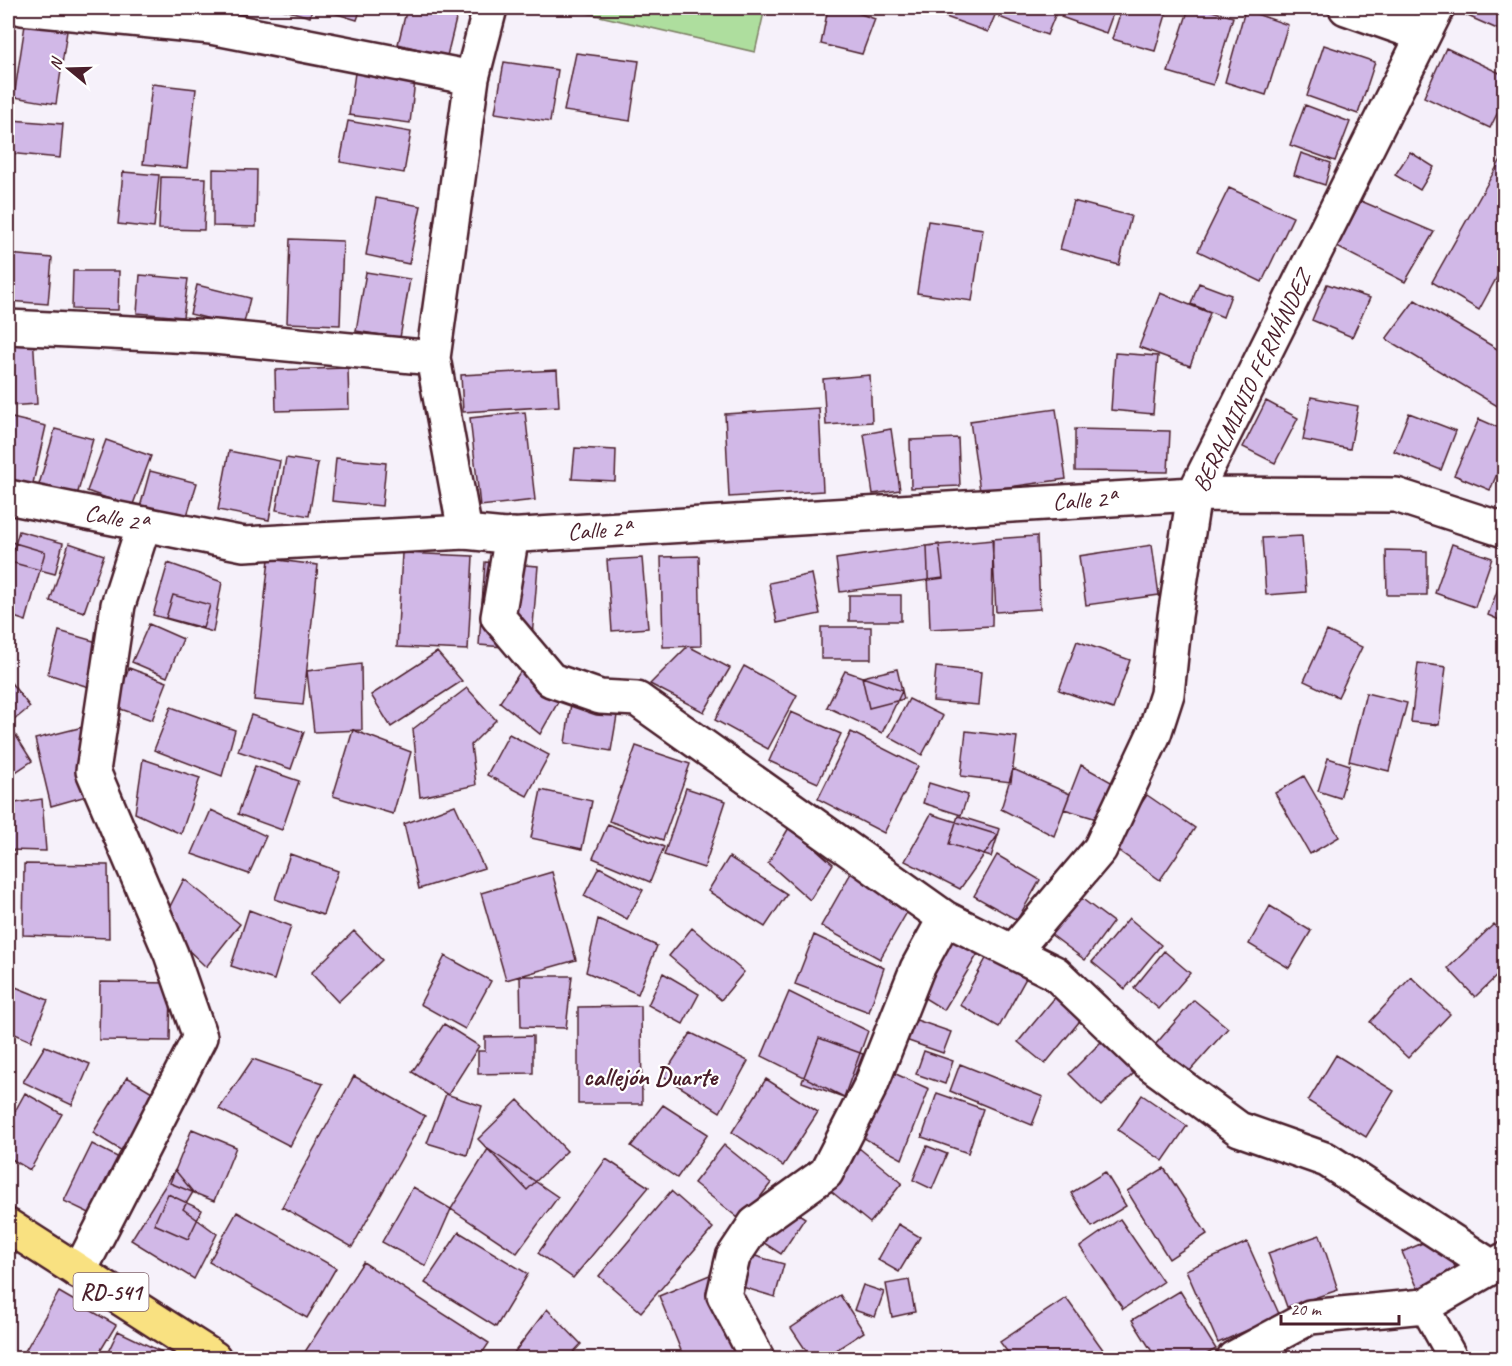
<svg xmlns="http://www.w3.org/2000/svg" width="1512" height="1366" font-family="Caveat,sans-serif">
<rect width="100%" height="100%" fill="#f6f1fa"/>
<filter id="ink" filterUnits="userSpaceOnUse"><feTurbulence type="fractalNoise" baseFrequency=".0167" numOctaves="2"/><feDisplacementMap in="SourceGraphic" scale="12" xChannelSelector="R" yChannelSelector="G"/><feConvolveMatrix kernelMatrix="1 2 1 2 8 2 1 2 1" color-interpolation-filters="sRGB"/></filter>
<g filter="url(#ink)">
<path fill="#aede9e" stroke="#7c7e64" stroke-width="1.5" d="M565 8H765L755 52Z"/>
<path fill="#d1b8e7" stroke="#4a1f2b" stroke-width="1.5" d="M278 8H312L310 17Z
M325 8H361L357 20 324 10Z
M407 8H444L458 11 447 56 398 44Z
M828 8H844L875 19 862 54 821 44Z
M946 8H998L988 32 943 16Z
M1002 8H1058L1047 35 999 17Z
M1065 8H1115L1106 33 1061 17Z
M1122 8H1168L1155 51 1112 39Z
M1189 8H1201L1233 17 1213 85 1168 72Z
M1463 8H1504V32L1461 13Z
M1245 10 1288 25 1266 95 1225 82Z
M25 25 67 31 56 104 14 97Z
M1324 45 1375 62 1358 114 1307 96Z
M1446 48 1504 75V100L1490 128 1424 97Z
M576 53 639 61 630 121 564 111Z
M504 62 558 70 550 122 495 113Z
M355 73 415 81 410 123 349 115Z
M152 84 196 89 187 168 143 164Z
M1305 105 1350 122 1335 161 1290 145Z
M11 120 63 124 60 158 8 153Z
M348 121 411 132 404 173 340 162Z
M1410 152 1434 167 1420 190 1395 175Z
M1301 153 1331 163 1325 185 1294 175Z
M1504 154V264L1479 310 1432 282Z
M213 169 257 170 256 227 213 226Z
M123 172 159 175 154 228 118 224Z
M161 177 206 178 204 230 159 229Z
M1229 188 1293 217 1262 282 1198 251Z
M376 198 421 206 409 264 366 255Z
M1073 201 1131 216 1119 265 1060 249Z
M1361 201 1434 232 1405 282 1337 247Z
M928 221 983 229 972 301 917 293Z
M290 239 343 241 340 325 287 323Z
M8 254 52 258 48 304 8 301Z
M73 271H119L118 310 72 309Z
M366 272 410 279 400 338 356 331Z
M140 275 188 279 183 317 137 313Z
M1199 283 1231 295 1223 317 1191 304Z
M1327 284 1370 298 1352 337 1312 320Z
M197 285 250 298 243 327 190 314Z
M1160 293 1210 313 1190 366 1139 347Z
M1415 300 1504 353V410L1386 339Z
M33 333 37 404 8 406V335Z
M1115 353 1158 356 1153 414 1111 410Z
M348 368 349 409 276 411 275 370Z
M557 370 559 406 463 412 461 375Z
M870 375 872 422 826 425 823 379Z
M1311 397 1358 406 1350 449 1303 440Z
M1266 401 1298 418 1275 463 1243 447Z
M819 408 823 491 729 497 725 414Z
M1056 409 1066 479 980 491 970 421Z
M525 412 535 500 480 506 470 418Z
M1409 413 1456 431 1441 470 1394 451Z
M8 417 46 426 31 492 8 487Z
M1479 419 1504 430V458L1490 490 1454 475Z
M55 429 93 439 76 499 38 488Z
M891 429 900 490 873 494 864 434Z
M1075 429 1170 431 1168 472 1075 471Z
M958 438 960 486 911 488 910 440Z
M106 440 151 456 132 507 87 491Z
M575 448 616 450 615 481 572 479Z
M229 451 280 461 269 520 218 510Z
M286 458 318 463 309 516 276 510Z
M336 458 386 463 382 506 332 501Z
M150 471 197 483 186 519 140 507Z
M19 531 63 543 55 574 10 562Z
M1037 536 1040 609 996 612 992 539Z
M1302 536 1306 592 1266 595 1262 538Z
M993 540 992 626 930 629 927 546Z
M8 541 45 552 26 621 8 615Z
M69 543 104 555 84 612 50 601Z
M939 544 943 578 840 592 836 559Z
M1452 544 1492 558 1475 607 1435 593Z
M1152 545 1159 595 1086 605 1079 556Z
M1386 550 1427 551V595H1387Z
M402 553 473 556 468 650 397 647Z
M699 556 701 646 663 647 661 557Z
M642 558 648 628 612 631 607 560Z
M269 559 318 565 303 705 254 700Z
M485 562 538 566 531 649 479 645Z
M168 563 222 582 213 632 153 615Z
M1504 573V622L1488 615Z
M812 574 820 614 777 623 769 583Z
M173 595 210 605 203 628 166 618Z
M849 595H901V621H849Z
M149 624 183 639 167 677 132 662Z
M821 627H871V659H821Z
M59 631 111 646 101 691 48 674Z
M1327 631 1362 647 1338 697 1304 681Z
M1077 641 1130 660 1113 709 1059 690Z
M688 646 730 668 704 712 650 684Z
M437 652 462 681 391 727 371 695Z
M1418 663 1446 667 1439 725 1411 722Z
M361 664 362 730 314 732 307 671Z
M744 666 797 695 768 749 715 720Z
M936 667 981 672 978 705 933 701Z
M129 668 167 682 152 720 115 707Z
M522 669 562 695 540 734 500 702Z
M897 669 904 699 869 708 862 677Z
M845 671 902 691 882 733 827 707Z
M8 679 30 707 8 725Z
M467 688 496 720 471 745 476 785 420 797 413 729Z
M1366 693 1407 703 1389 771 1349 761Z
M572 697 619 704 611 751 565 743Z
M909 699 943 716 922 755 889 737Z
M171 707 235 730 222 776 154 750Z
M791 712 841 734 818 783 769 761Z
M251 715 304 732 291 769 238 751Z
M83 727 97 793 51 806 35 739Z
M353 730 411 752 393 814 333 796Z
M13 731 32 761 8 777V735Z
M966 731 1017 737 1011 782 961 776Z
M851 732 918 766 884 833 818 799Z
M509 734 549 755 527 796 487 775Z
M636 746 690 764 663 840 609 821Z
M1328 758 1350 765 1340 798 1318 791Z
M143 759 200 778 181 834 135 813Z
M1081 765 1113 783 1097 819 1064 809Z
M255 766 299 781 282 830 238 814Z
M1013 769 1070 794 1054 836 1001 809Z
M1304 776 1339 837 1310 854 1275 793Z
M929 783 968 795 961 815 923 803Z
M686 788 726 801 704 868 664 855Z
M541 790 592 801 582 849 531 838Z
M1147 795 1195 828 1160 880 1112 846Z
M42 799 46 851 8 850V804Z
M455 805 484 868 419 889 404 824Z
M211 810 266 836 249 874 192 854Z
M931 814 998 835 960 889 905 861Z
M958 816 1000 829 991 857 949 844Z
M608 824 664 847 650 882 593 858Z
M790 826 833 864 810 900 768 863Z
M290 854 338 871 323 915 275 899Z
M997 855 1040 880 1017 920 974 896Z
M729 857 787 894 765 927 708 891Z
M24 864 108 865 109 938 23 935Z
M855 866 914 900 880 959 821 926Z
M599 867 643 890 627 919 584 896Z
M552 872 576 960 506 980 481 893Z
M184 879 240 924 206 967 161 924Z
M1073 892 1113 922 1085 960 1045 930Z
M1270 906 1311 931 1289 968 1249 944Z
M249 910 291 926 274 980 231 966Z
M1129 918 1161 945 1125 989 1092 962Z
M598 919 657 946 638 994 586 972Z
M1494 924 1504 934V969L1475 997 1448 968Z
M692 928 744 972 721 1000 669 956Z
M354 931 382 960 338 1002 311 973Z
M955 931 982 947 944 1010 918 994Z
M814 935 884 968 869 1012 795 984Z
M992 948 1031 969 999 1027 960 1005Z
M1164 951 1190 973 1159 1009 1134 988Z
M445 956 491 981 465 1029 420 1004Z
M663 973 699 994 683 1024 648 1005Z
M520 976H572L566 1028 521 1027Z
M1411 977 1450 1014 1408 1058 1370 1022Z
M100 982 171 983 170 1041 99 1040Z
M8 984 48 1000 31 1041 8 1031Z
M789 992 868 1031 844 1097 762 1056Z
M1057 995 1083 1017 1045 1064 1018 1042Z
M1194 1000 1228 1028 1188 1073 1155 1045Z
M641 1006 642 1104H578V1007Z
M905 1016 951 1032 943 1053 897 1037Z
M444 1024 479 1046 448 1095 412 1072Z
M691 1033 748 1061 720 1112 663 1076Z
M533 1036V1073L478 1074V1051H485V1037Z
M819 1038 863 1054 846 1098 802 1082Z
M1102 1041 1134 1073 1101 1106 1069 1074Z
M45 1046 90 1064 72 1105 23 1082Z
M924 1051 953 1061 945 1084 916 1074Z
M1336 1055 1394 1091 1366 1137 1308 1101Z
M253 1059 323 1084 290 1146 219 1109Z
M960 1064 1043 1097 1032 1125 950 1091Z
M887 1070 929 1089 902 1159 862 1137Z
M354 1076 425 1116 352 1247 282 1207Z
M127 1077 169 1102 135 1159 93 1133Z
M766 1079 818 1112 783 1166 732 1132Z
M25 1093 62 1114 30 1170 8 1157V1124Z
M937 1093 983 1109 968 1153 922 1137Z
M446 1094 482 1106 467 1155 427 1143Z
M1142 1095 1187 1126 1163 1161 1118 1130Z
M518 1100 567 1151 527 1190 478 1139Z
M663 1105 708 1134 677 1178 631 1146Z
M192 1129 236 1147 214 1201 170 1183Z
M92 1144 133 1165 106 1221 64 1201Z
M724 1145 771 1183 742 1221 694 1183Z
M927 1146 947 1154 932 1189 913 1180Z
M859 1148 902 1183 870 1223 827 1188Z
M488 1149 558 1197 517 1253 451 1209Z
M606 1159 649 1187 573 1278 538 1253Z
M1164 1168 1207 1234 1169 1259 1127 1191Z
M175 1170 193 1192 183 1209 217 1234 194 1279 131 1240Z
M1105 1172 1126 1206 1092 1227 1071 1193Z
M413 1187 451 1209 426 1266 382 1242Z
M671 1191 713 1228 641 1312 599 1276Z
M168 1194 202 1210 188 1239 154 1224Z
M785 1205 805 1218 781 1254 761 1241Z
M237 1212 336 1268 307 1318 209 1262Z
M1120 1219 1163 1282 1123 1309 1080 1247Z
M898 1224 920 1237 899 1272 878 1260Z
M459 1232 528 1274 496 1327 425 1283Z
M1320 1235 1338 1290 1287 1307 1268 1253Z
M1441 1235 1458 1274 1419 1291 1402 1252Z
M1247 1242 1280 1316 1218 1343 1186 1270Z
M748 1254 784 1264 775 1297 739 1286Z
M363 1262 489 1343 479 1358H301Z
M712 1274 743 1350 722 1358H684L659 1296Z
M909 1280 915 1312 892 1317 886 1284Z
M863 1285 884 1292 875 1317 854 1310Z
M1180 1291 1216 1349 1200 1358H1156L1132 1320Z
M59 1292 116 1325 96 1358H21Z
M840 1295 864 1332 824 1358H811L791 1328Z
M1066 1298 1109 1358H1012L1000 1342Z
M547 1309 581 1344 568 1358H510Z
M118 1331 162 1352 159 1358H105Z"/>
<g fill="none" stroke-linecap="round" stroke-linejoin="round">
<defs>
<path id="pedestrian" d="M1424 1306 1453 1358"/>
<path id="minor" d="M22 8 211 27 472 78
M1346 8 1423 35
M8 327 214 337 433 358
M465 532 433 358 472 78 490 8
M512 535 498 617 551 680 600 697 637 699 945 918 1055 973 1148 1062 1239 1129 1327 1160 1492 1267
M1013 952 1100 849 1154 734 1167 694 1175 616 1194 494
M79 1272 200 1037 171 954 93 771 118 605 144 524
M757 1358 724 1295 733 1257 755 1224 826 1173 871 1085 917 969 945 918
M1234 1358 1310 1317 1424 1306 1504 1260"/>
<path id="secondary" d="M1194 494 1437 8
M8 497 244 544 465 532 505 536 1194 494 1396 495 1504 530"/>
<path id="primary" d="M8 1226 214 1358"/>
</defs>
<use href="#pedestrian" stroke="#4a1f2b" stroke-width="33"/>
<use href="#minor" stroke="#4a1f2b" stroke-width="38"/>
<use href="#secondary" stroke="#4a1f2b" stroke-width="38"/>
<use href="#primary" stroke="#4a1f2b" stroke-width="38"/>
<use href="#pedestrian" stroke="#fff" stroke-width="28"/>
<use href="#minor" stroke="#fff" stroke-width="33"/>
<use href="#secondary" stroke="#fff" stroke-width="33"/>
<use href="#primary" stroke="#f9e181" stroke-width="33"/>
</g>
</g>
<g text-anchor="middle" stroke-width="4.5" stroke-linejoin="round" paint-order="stroke">
<rect fill="#fff" stroke="#80626b" stroke-width="1.5" x="73.5" y="1273" width="75" height="38" rx="4.5"/>
<g font-size="22" font-weight="bold" fill="#4a1f2b">
<text x="111" y="1300">RD-541</text>
</g>
<g font-size="24" fill="#4a1f2b" stroke="#fff">
<text transform="translate(1252 381) rotate(-64)" y="8">BERALMINIO FERNÁNDEZ</text>
<text transform="translate(1084 500) rotate(-3)" y="8">Calle 2ª</text>
<text transform="translate(116 518) rotate(11)" y="8">Calle 2ª</text>
<text transform="translate(599 530) rotate(-3)" y="8">Calle 2ª</text>
</g>
<g font-size="26" font-weight="bold" fill="#4a1f2b" stroke="#fff">
<text x="650" y="1085">callejón Duarte</text>
</g>
</g>
<rect width="1512" height="1366" fill="none" stroke="#fff" stroke-width="30"/>
<rect x="15" y="15" width="1482" height="1336" fill="none" stroke="#4a1f2b" stroke-width="2" filter="url(#ink)"/>
<g transform="translate(69 69) rotate(289)" stroke="#ffffff" stroke-width="4.5" paint-order="stroke">
<path d="M0-4.5L10 22L0 15L-10 22Z" fill="#4a1f2b"/>
<text y="-9" font-size="16" font-weight="bold" text-anchor="middle" fill="#4a1f2b">N</text>
</g>
<path d="M1281 1315v9h118v-9" fill="none" stroke="#4a1f2b" stroke-width="3"/>
<text x="1290" y="1315" font-size="18" fill="#4a1f2b" stroke="#ffffff" stroke-width="4.5" paint-order="stroke">20 m</text>
</svg>
